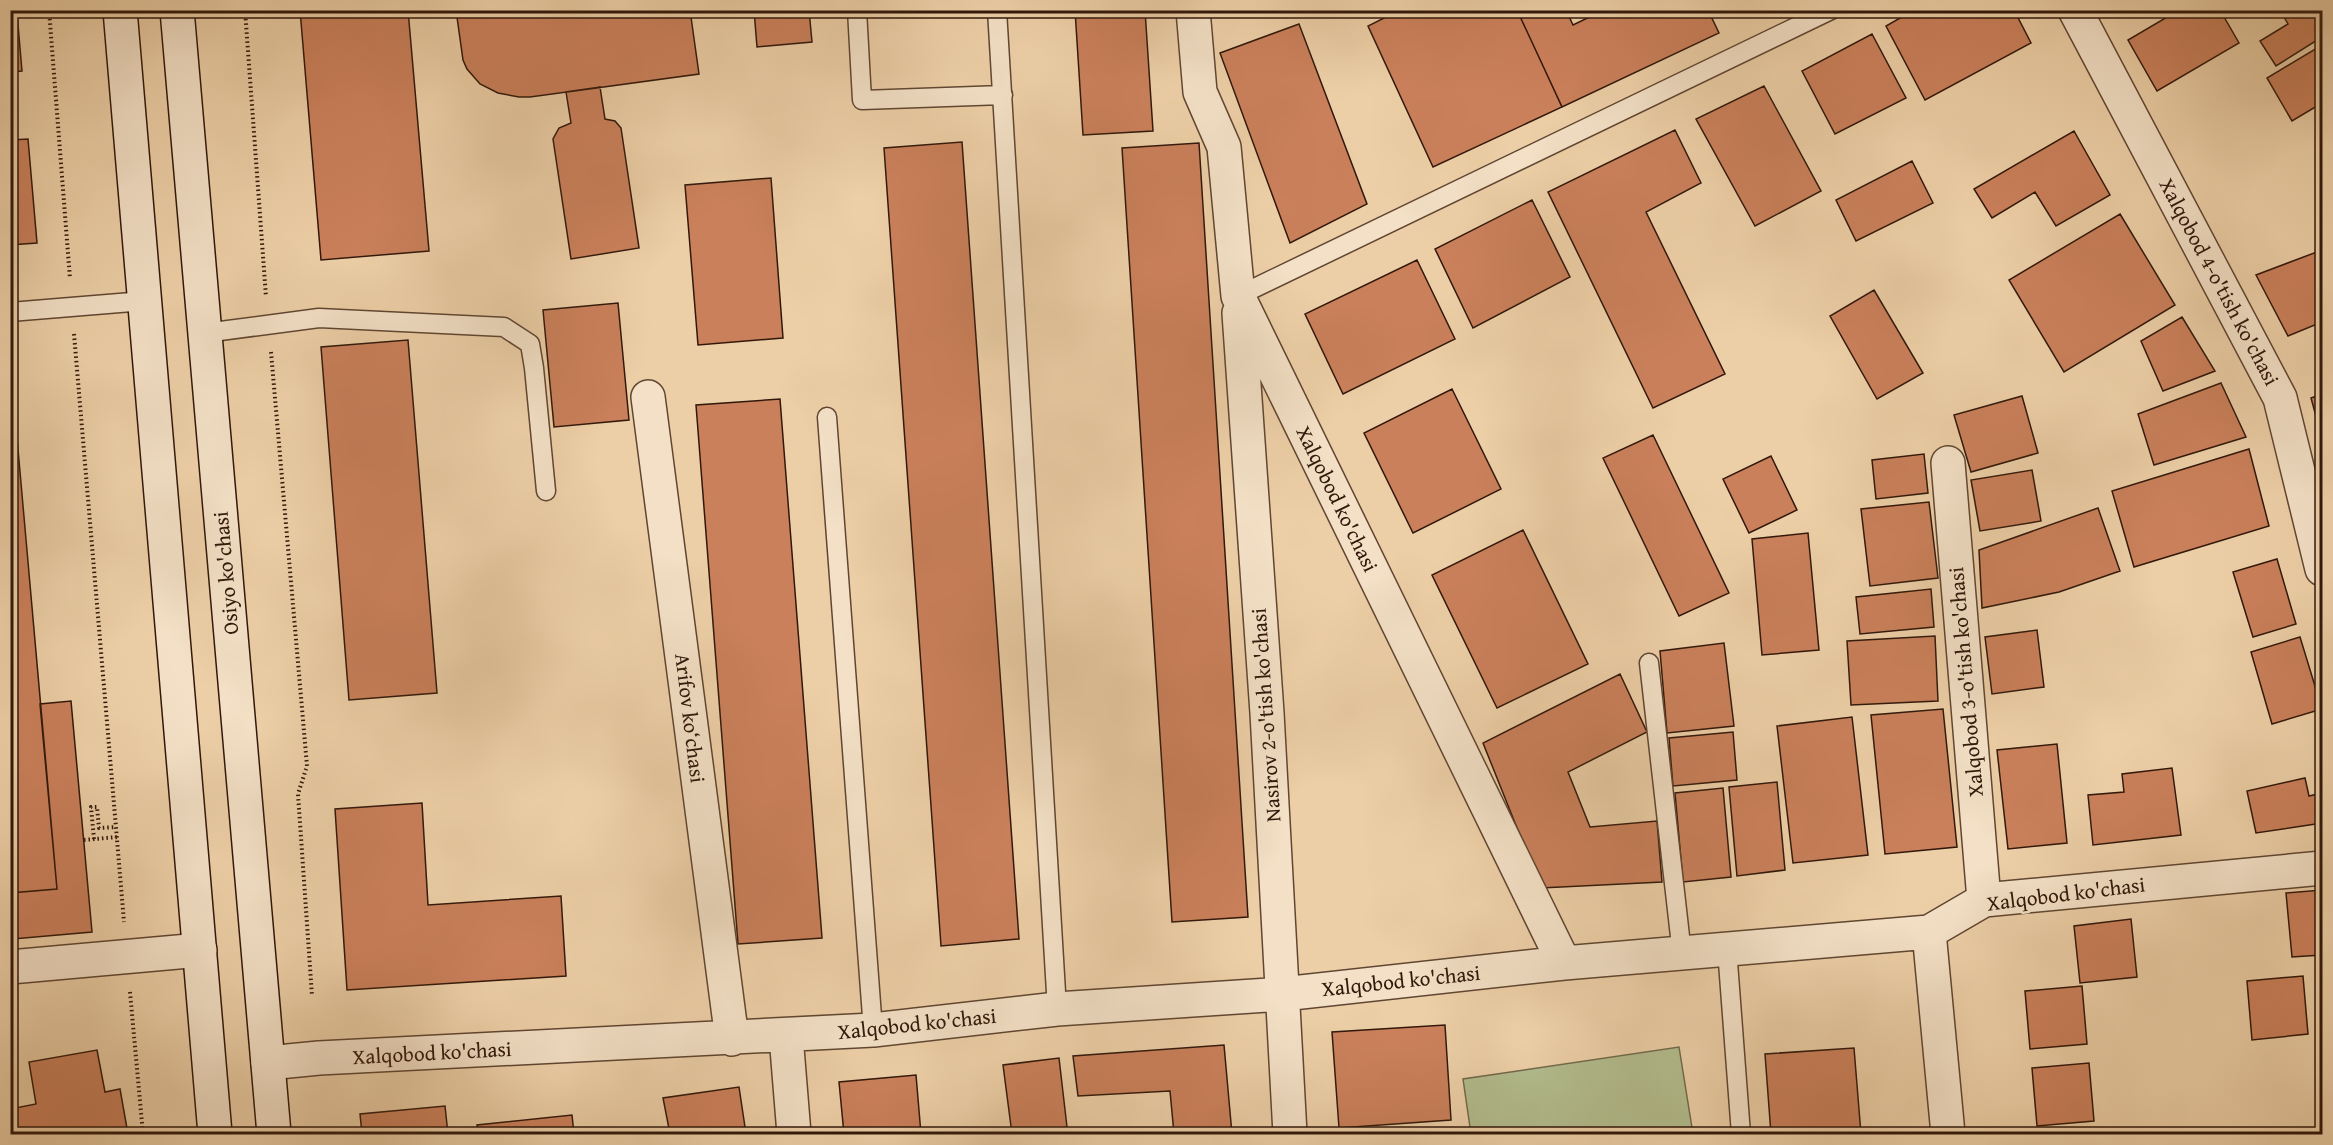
<svg xmlns="http://www.w3.org/2000/svg" width="2333" height="1145" font-family="'Gentium Book Plus',serif">
<rect width="100%" height="100%" fill="#edcfa7"/>
<filter id="stains"><feTurbulence type="fractalNoise" baseFrequency=".00333" numOctaves="4"/><feColorMatrix values="0 0 0 0 .2 0 0 0 0 .09 0 0 0 0 .02 0 0 0 .5 -.17"/></filter>
<radialGradient id="worn" r=".72"><stop offset=".6" stop-color="#630" stop-opacity="0"/><stop offset="1" stop-color="#630" stop-opacity=".3"/></radialGradient>
<path fill="#b2bc8d" stroke="#726a4c" stroke-width="1.5" d="M1679 1047 1693 1134H1471L1463 1079Z"/>
<path fill="#ca805b" stroke="#31180b" stroke-width="1.5" d="M300 10H408L429 251 321 260Z
M456 10H690L699 74 530 97H519L498 93 480 84 467 69 463 60Z
M754 10H809L812 42 757 47Z
M1075 10H1145L1153 131 1083 135Z
M1400 10H1517L1562 107 1433 167 1368 26Z
M1517 10H1566L1573 25 1604 10H1708L1719 33 1562 107Z
M1914 10H2014L2031 43 1925 100 1886 26Z
M2179 10H2220L2239 43 2157 91 2128 40Z
M2280 10H2322V37L2276 66 2260 41 2288 24Z
M10 13H17L22 71 10 72Z
M1299 24 1367 204 1290 243 1220 53Z
M1872 34 1906 98 1835 134 1802 71Z
M2322 45V103L2292 121 2267 78Z
M1764 86 1821 191 1755 226 1696 119Z
M600 87 605 119 615 121 621 128 639 248 571 259 553 139 559 128 571 123 566 92Z
M1675 130 1701 183 1646 212 1725 374 1653 408 1548 192Z
M2074 131 2110 195 2056 226 2035 192 1992 218 1974 189Z
M28 139 37 243 10 245V140Z
M962 142 1019 939 941 946 884 148Z
M1199 143 1248 917 1172 922 1122 148Z
M1912 161 1933 203 1856 241 1836 200Z
M771 178 783 338 698 345 685 185Z
M1532 200 1570 277 1473 328 1435 249Z
M2120 214 2175 305 2064 372 2009 280Z
M2322 250V322L2288 336 2256 275Z
M1417 260 1455 339 1343 394 1305 314Z
M1874 290 1923 373 1877 399 1830 316Z
M618 303 629 420 554 427 543 310Z
M2182 317 2215 371 2163 391 2141 341Z
M408 340 437 693 349 700 321 347Z
M10 359 57 889 10 893Z
M2221 383 2246 437 2154 465 2138 414Z
M1452 389 1501 489 1413 533 1364 433Z
M2322 394V438L2311 398Z
M2022 396 2038 453 1971 472 1954 415Z
M780 399 822 938 738 944 696 405Z
M1653 435 1729 593 1679 616 1603 458Z
M2249 449 2269 526 2134 567 2112 491Z
M1924 454 1928 493 1876 499 1872 460Z
M1771 456 1797 510 1749 533 1723 479Z
M2032 470 2041 521 1980 531 1971 480Z
M1929 502 1938 578 1870 586 1861 509Z
M2098 508 2120 571 2059 592 1982 608 1979 550Z
M1523 530 1588 664 1497 708 1432 575Z
M1808 533 1819 650 1762 655 1752 539Z
M2277 559 2296 624 2253 637 2233 572Z
M1931 589 1934 627 1860 634 1856 597Z
M2037 630 2044 687 1992 694 1985 637Z
M1935 636 1938 701 1851 705 1847 641Z
M2300 637 2322 709 2272 724 2251 652Z
M1724 643 1734 726 1667 733 1660 651Z
M1620 674 1647 732 1568 772 1590 827 1657 821 1662 882 1541 888 1483 743Z
M71 701 92 932 13 939 10 893 57 889 40 704Z
M1943 709 1957 847 1885 854 1871 715Z
M1852 717 1868 855 1793 863 1777 726Z
M1733 732 1737 780 1673 786 1669 738Z
M2057 744 2067 843 2008 849 1997 750Z
M2172 768 2181 835 2093 845 2088 795 2124 792 2122 774Z
M2305 778 2309 796 2322 793V823L2256 833 2247 791Z
M1777 782 1785 870 1737 876 1729 787Z
M1723 788 1731 877 1683 882 1675 793Z
M422 803 428 905 561 896 566 976 347 990 335 809Z
M2322 890V955L2292 957 2286 893Z
M2131 919 2137 977 2080 983 2074 926Z
M2303 976 2308 1034 2252 1040 2247 981Z
M2082 986 2087 1044 2030 1049 2025 991Z
M1445 1025 1451 1120 1339 1128 1332 1032Z
M1224 1045 1232 1134H1174L1170 1091 1078 1096 1073 1056Z
M1854 1048 1861 1134H1771L1765 1054Z
M97 1050 105 1092 120 1089 128 1134H14L10 1109 36 1104 29 1062Z
M1059 1058 1067 1127 1012 1134 1003 1065Z
M2089 1063 2094 1121 2037 1126 2032 1068Z
M916 1075 921 1134H844L839 1082Z
M739 1087 745 1127 697 1134H670L663 1098Z
M445 1106 448 1134H362L360 1114Z
M572 1115 574 1134H478L477 1125Z
M1353 1127V1134H1316V1130Z
M2094 1130 2095 1134H2046Z"/>
<g fill="none" stroke-linecap="round" stroke-linejoin="round">
<defs>
<path id="lane" d="M857 10 862 100 1003 95
M997 10 1057 1009
M1238 296 1831 10
M10 312 144 301
M205 333 319 318 504 327 530 344 534 368 546 491
M827 417 873 1030
M1649 663 1682 954
M1727 949 1741 1134"/>
<path id="street" d="M1193 10 1200 92 1224 147 1238 296 1564 963
M2075 10 2280 398 2322 569
M1239 313 1267 713 1290 1134
M648 397 732 1039
M1948 463 1984 900
M1929 932 1948 1134
M10 967 200 950
M786 1036 794 1134
M268 1063 319 1058 873 1030 1057 1009 1283 994 1564 963 1929 932 1984 900 2322 868"/>
<path id="secondary" d="M120 10 215 1134
M177 10 274 1134"/>
</defs>
<use href="#lane" stroke="#604632" stroke-width="21"/>
<use href="#street" stroke="#604632" stroke-width="36"/>
<use href="#secondary" stroke="#31180b" stroke-width="36"/>
<path stroke="#31180b" stroke-width="4" stroke-dasharray="1.5 3" stroke-linecap="butt" d="M49 10 70 279
M245 10 266 297
M74 334 124 922
M271 352 307 766 298 794 312 996
M94 839 91 807H97L99 828 116 827
M84 840 117 837
M130 992 143 1134"/>
<use href="#lane" stroke="#f3e0c6" stroke-width="18"/>
<use href="#street" stroke="#f3e0c6" stroke-width="33"/>
<use href="#secondary" stroke="#f3e0c6" stroke-width="33"/>
</g>
<g text-anchor="middle" stroke-width="5" stroke-linejoin="round" paint-order="stroke">
<g font-size="21" fill="#31180b" stroke="#f3e0c6">
<text transform="translate(2219 282) rotate(62)" y="7">Xalqobod 4-o'tish ko'chasi</text>
<text transform="translate(1337 499) rotate(64)" y="7">Xalqobod ko'chasi</text>
<text transform="translate(226 573) rotate(-95)" y="7">Osiyo ko'chasi</text>
<text transform="translate(1966 682) rotate(-95)" y="7">Xalqobod 3-o'tish ko'chasi</text>
<text transform="translate(1266 715) rotate(-94)" y="7">Nasirov 2-o'tish ko'chasi</text>
<text transform="translate(690 718) rotate(83)" y="7">Arifov ko‘chasi</text>
<text transform="translate(2066 894) rotate(-7)" y="7">Xalqobod ko'chasi</text>
<text transform="translate(1401 981) rotate(-6)" y="7">Xalqobod ko'chasi</text>
<text transform="translate(917 1024) rotate(-6)" y="7">Xalqobod ko'chasi</text>
<text transform="translate(432 1053) rotate(-3)" y="7">Xalqobod ko'chasi</text>
</g>
</g>
<rect width="2333" height="1145" fill="none" stroke="#edcfa7" stroke-width="36"/>
<rect x="12" y="12" width="2309" height="1121" fill="none" stroke="#31180b" stroke-width="3"/>
<rect x="18" y="18" width="2297" height="1109" fill="none" stroke="#31180b" stroke-width="1.5"/>
<rect width="100%" height="100%" filter="url(#stains)"/>
<rect width="100%" height="100%" fill="url(#worn)"/>
</svg>
